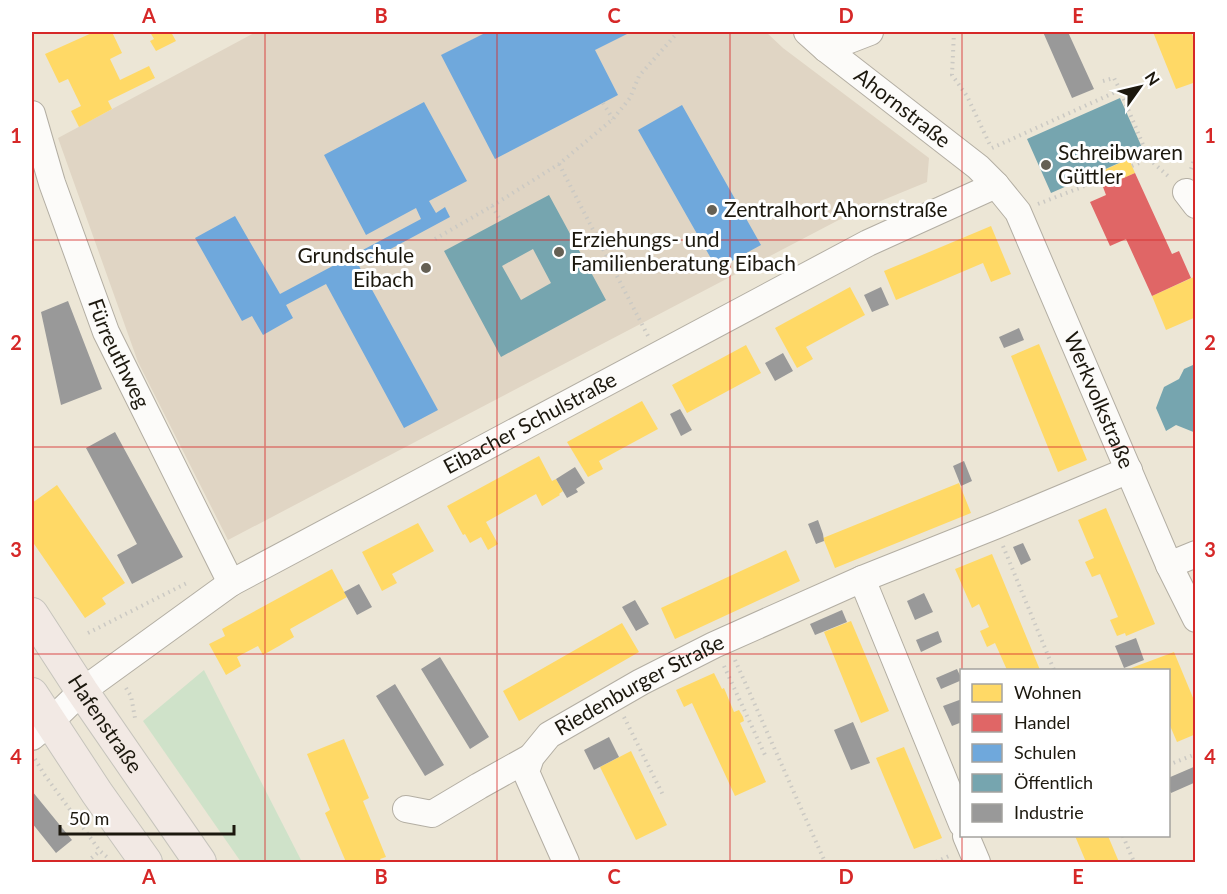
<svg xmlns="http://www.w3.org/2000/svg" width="1227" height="894" font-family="Lato,sans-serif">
<rect width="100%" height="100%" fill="#ece6d6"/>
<path fill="#e0d5c4" d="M256 32H766L783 48 929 158 927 182 854 212 228 540 138 362 58 138Z"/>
<path fill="#cfe2c9" d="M204 670 302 862H241L143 721Z"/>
<path fill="#ffd966" d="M94 32H112L122 53 110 59 120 80 149 66 155 78 108 101 112 109 79 127 71 111 81 106 68 79 59 83 45 54Z
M150 32H171L176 41 156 51 150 41 154 39Z
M1153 32H1191L1196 44V82L1176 89Z
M1129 159 1135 173 1103 187 1097 173Z
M991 226 1011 274 991 282 983 263 896 300 884 271Z
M1196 276V317L1166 330 1152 296Z
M850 287 865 315 806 347 813 359 797 368 775 328Z
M1039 344 1087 460 1058 472 1011 356Z
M746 345 761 373 687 413 672 385Z
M642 401 658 429 599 461 603 469 588 477 567 442Z
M539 456 552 481 556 479 563 491 559 494 560 495 542 506 536 494 486 522 498 544 488 550 481 537 470 543 465 534 463 535 447 506Z
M959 483 971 513 835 568 823 538Z
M57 485 125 583 102 598 106 604 85 618 32 541V503Z
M1106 508 1155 624 1126 636 1125 633 1117 636 1110 620 1118 617 1100 574 1092 577 1085 562 1094 558 1078 520Z
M418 523 434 551 392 574 397 583 382 591 362 552Z
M786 550 800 581 675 639 661 608Z
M992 554 1000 573 1040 670H1007L995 643 987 647 980 631 989 627 979 604 972 608 955 569Z
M332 569 347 597 290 629 294 637 279 646 263 655 258 646 237 657 241 666 226 675 209 644 225 636 222 629Z
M851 621 889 711 861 723 824 632Z
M622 623 639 652 519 721 503 691Z
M1174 652 1196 705V734L1177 742 1168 721V670H1126Z
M714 673 722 689 724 688 734 712 739 710 743 717 744 721 740 723 766 782 735 796 692 703 684 707 676 690Z
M344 739 369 798 363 801 386 857 380 859 382 862H346L325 813 330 810 307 754Z
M904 747 942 838 914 849 876 758Z
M631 751 667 825 636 840 600 767Z
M1075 836H1108L1119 862H1086Z"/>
<path fill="#e06666" d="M1135 173 1172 254 1179 251 1191 278 1152 296 1126 239 1110 246 1090 202 1106 195 1103 187Z"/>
<path fill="#6fa8dc" d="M487 32H631L595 50 618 95 495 159 441 55Z
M424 102 467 181 429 201 436 213 445 207 450 217 359 266 438 410 404 428 326 284 286 305 293 318 263 335 252 316 242 321 195 238 235 216 280 294 421 219 416 208 366 235 324 155Z
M682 105 761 245 717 269 638 130Z"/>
<path fill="#76a5af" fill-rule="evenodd" d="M1120 98 1144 152 1051 193 1027 139Z
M549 195 606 300 501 357 444 251ZM533 249 551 283 521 300 502 266Z
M1196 358V433L1176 425 1166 431 1156 408 1164 387 1179 379 1184 369 1193 365Z"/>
<path fill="#999" d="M1043 32H1068L1094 89 1072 98Z
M881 287 889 305 872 312 864 295Z
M68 301 102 389 61 405 41 312Z
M1019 328 1024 340 1004 348 999 337Z
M783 353 793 371 775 381 765 363Z
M680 409 692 430 681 436 670 414Z
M115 432 183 557 132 584 117 555 137 544 86 448Z
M964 461 972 481 961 486 953 466Z
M575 467 585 483 576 489 578 492 567 498 556 479Z
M818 520 823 534 824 541 816 544 808 524Z
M1023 543 1031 560 1021 565 1013 547Z
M359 584 372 607 357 615 344 592Z
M924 593 933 612 915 620 907 601Z
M635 600 649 624 636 631 622 607Z
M842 610 847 622 815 635 810 624Z
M938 631 942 642 921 652 916 640Z
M1136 638 1144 660 1124 668 1115 646Z
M440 657 489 737 470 749 421 669Z
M957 669 962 680 941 689 936 678Z
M395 684 444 765 425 776 376 696Z
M962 699V722L952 726 943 706Z
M853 722 870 763 851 770 834 730Z
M609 737 619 757 594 770 584 750Z
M1196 766V782L1171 793 1168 787V778Z
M32 791 72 840 56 853 32 823Z"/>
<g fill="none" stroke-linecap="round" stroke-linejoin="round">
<defs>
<g id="minor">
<path id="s1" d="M807 32 826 49 978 167 996 185 1018 212 1169 565 1196 619"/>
<path d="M826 49 870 32"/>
<path id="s2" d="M32 114 52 183 106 332 231 583"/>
<path d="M1186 192 1196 205"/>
<path d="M1169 565 1196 554"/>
<path d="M862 579 962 824"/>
<path id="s3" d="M32 737 50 722 82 691 231 583 868 243 996 185"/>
<path d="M406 809 432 814 479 786 531 757"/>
<path d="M966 836 977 862"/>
<path id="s4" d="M566 862 526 772 531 757 549 735 641 682 714 645 862 579 995 526 1129 470"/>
</g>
<g id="major">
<path id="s5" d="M32 614 82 691 200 862"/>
<path d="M32 694 97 793 146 862"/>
</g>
</defs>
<use href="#minor" stroke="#b3aea3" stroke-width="28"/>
<use href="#major" stroke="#c6c4bc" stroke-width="34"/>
<path stroke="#cbc9c3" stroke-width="4" stroke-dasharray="1.5 4.5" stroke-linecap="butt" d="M954 32 952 75 967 96 990 145
M1103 81 1114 78 1120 90
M603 103 613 119
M992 148 1120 90 1149 159
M559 164 648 336
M1132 166 1149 159 1168 176
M1191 169 1196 154
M1038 204 1100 180
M492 206 501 221
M435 239 492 206 559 164 613 119 630 98 639 76 678 32
M578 248 596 237
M1003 546 1054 670
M88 633 187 583
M735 660 825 862
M724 666 765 755
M126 688 131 696 135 718
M624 717 664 797
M35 759 44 774 100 851 107 857
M1168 765 1196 754
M1123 836 1134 862
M91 862 89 860 100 851
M936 862 949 856"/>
<use href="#minor" stroke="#fcfbf9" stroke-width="26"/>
<use href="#major" stroke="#f2e9e4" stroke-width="32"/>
</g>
<path fill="none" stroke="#d62828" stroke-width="1.5" stroke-opacity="0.55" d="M265 32V862M497 32V862M730 32V862M962 32V670M32 240H1196M32 447H1196M32 654H1196M962 836V862"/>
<g fill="#656054" stroke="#fff" stroke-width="2">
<circle cx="1046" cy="165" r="6"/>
<circle cx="712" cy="210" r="6"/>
<circle cx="559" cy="252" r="6"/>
<circle cx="426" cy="268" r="6"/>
</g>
<g text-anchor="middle" stroke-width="6" stroke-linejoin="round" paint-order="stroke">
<g font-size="21" fill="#1c180e" stroke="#fff">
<text dy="7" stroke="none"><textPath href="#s1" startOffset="122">Ahornstraße</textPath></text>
<text dy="7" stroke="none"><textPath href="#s2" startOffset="255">Fürreuthweg</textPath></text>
<text dy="7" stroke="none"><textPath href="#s1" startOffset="483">Werkvolkstraße</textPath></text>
<text dy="7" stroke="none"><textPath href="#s3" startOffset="591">Eibacher Schulstraße</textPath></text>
<text dy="7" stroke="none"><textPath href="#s4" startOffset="246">Riedenburger Straße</textPath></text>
<text dy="7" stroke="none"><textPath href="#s5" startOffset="132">Hafenstraße</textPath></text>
</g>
<g font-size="21" fill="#1c180e" stroke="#fff" text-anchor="start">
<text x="1058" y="160">Schreibwaren<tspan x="1058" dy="24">Güttler</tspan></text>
<text x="724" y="217">Zentralhort Ahornstraße</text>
<text x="571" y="247">Erziehungs- und<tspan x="571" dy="24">Familienberatung Eibach</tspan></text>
<text x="414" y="263" text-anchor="end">Grundschule<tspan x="414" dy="24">Eibach</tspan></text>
</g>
</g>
<rect width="1227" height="894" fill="none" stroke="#ffffff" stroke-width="66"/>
<rect x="960" y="669" width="210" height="168" fill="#ffffff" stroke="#a4a39f" stroke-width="1.5"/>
<rect x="972" y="684" width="30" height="18" fill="#ffd966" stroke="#a4a39f" stroke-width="1.5"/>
<text x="1014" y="699" font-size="18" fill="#1c180e">Wohnen</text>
<rect x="972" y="714" width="30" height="18" fill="#e06666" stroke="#a4a39f" stroke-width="1.5"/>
<text x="1014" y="729" font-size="18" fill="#1c180e">Handel</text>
<rect x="972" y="744" width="30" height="18" fill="#6fa8dc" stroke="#a4a39f" stroke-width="1.5"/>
<text x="1014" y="759" font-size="18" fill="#1c180e">Schulen</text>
<rect x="972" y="774" width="30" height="18" fill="#76a5af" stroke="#a4a39f" stroke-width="1.5"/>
<text x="1014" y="789" font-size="18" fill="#1c180e">Öffentlich</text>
<rect x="972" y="804" width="30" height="18" fill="#999999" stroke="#a4a39f" stroke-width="1.5"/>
<text x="1014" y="819" font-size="18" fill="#1c180e">Industrie</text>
<g transform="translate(1140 87) rotate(56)" stroke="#ffffff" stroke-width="4.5" paint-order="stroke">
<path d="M0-4.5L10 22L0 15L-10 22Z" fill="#1c180e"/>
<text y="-9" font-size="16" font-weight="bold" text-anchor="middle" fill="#1c180e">N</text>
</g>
<path d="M60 825v9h174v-9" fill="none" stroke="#1c180e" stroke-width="3"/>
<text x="69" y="825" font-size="18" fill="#1c180e" stroke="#ffffff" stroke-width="4.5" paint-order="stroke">50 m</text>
<rect x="33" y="33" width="1161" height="828" fill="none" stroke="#d62828" stroke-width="2"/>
<g font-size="20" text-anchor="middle" font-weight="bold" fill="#d62828">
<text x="149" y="23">A</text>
<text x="381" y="23">B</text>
<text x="614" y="23">C</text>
<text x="846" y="23">D</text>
<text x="1078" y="23">E</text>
<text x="16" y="143">1</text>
<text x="1210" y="143">1</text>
<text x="16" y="350">2</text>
<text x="1210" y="350">2</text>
<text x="16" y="557">3</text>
<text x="1210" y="557">3</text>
<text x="16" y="764">4</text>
<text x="1210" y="764">4</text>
<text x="149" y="884">A</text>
<text x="381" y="884">B</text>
<text x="614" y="884">C</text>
<text x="846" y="884">D</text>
<text x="1078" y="884">E</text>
</g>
</svg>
